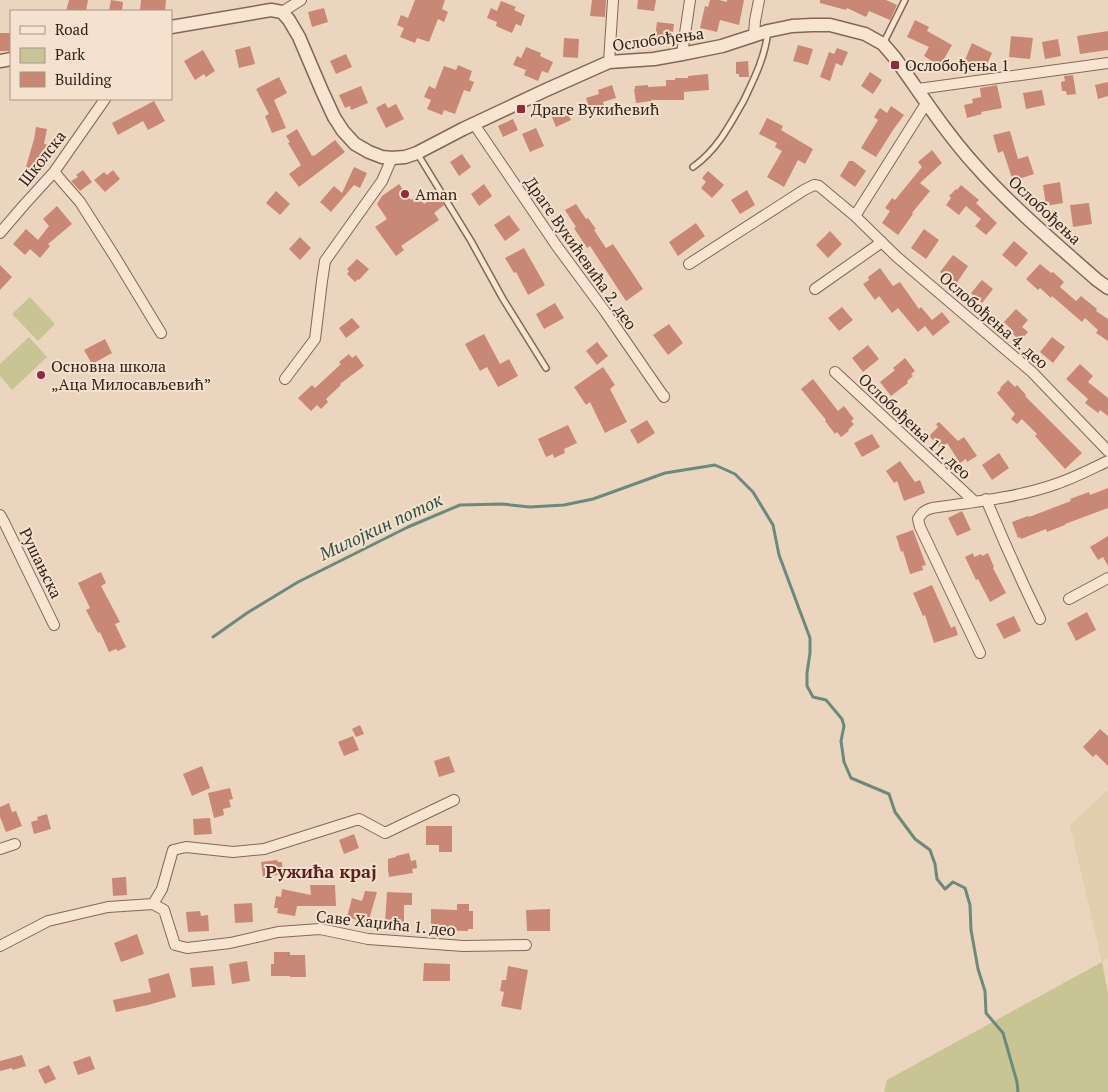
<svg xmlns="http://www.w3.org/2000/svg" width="1108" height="1092" font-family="'PT Serif',serif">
<rect width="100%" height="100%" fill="#ecd5bf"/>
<path fill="#e1cead" d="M1108 790V959L1102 962 1070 825Z"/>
<path fill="#c9c494" d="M30 297 55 324 38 341 12 314Z
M29 337 47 357 12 390 0 376V364Z
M1102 962 1108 993V1092H884L887 1080Z"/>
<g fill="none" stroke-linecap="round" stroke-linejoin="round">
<path stroke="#6a8b7c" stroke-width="3" d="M213 637 247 613 298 582 408 527 460 505 502 504 530 507 564 505 593 499 665 473 715 465 735 474 753 492 773 525 779 555 810 638V653L807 673V686L813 697 826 700 842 719 844 726 841 741 844 762 851 778 889 794 895 812 915 839 930 850 935 864 937 879 945 889 953 882 965 888 970 905 971 930 978 969 985 991 986 1013 1003 1033 1017 1082 1018 1092"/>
</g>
<path fill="#c98776" d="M69 0H88L86 11H66Z
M111 0 123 2 122 11H109Z
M141 0H166L165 11H140Z
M415 0H445L442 9 448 12 444 22 438 19 429 42 417 38 415 43 400 37 404 28 397 25 401 15 408 18Z
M592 0H606L605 17 590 16Z
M638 0H656L654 11 637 9Z
M710 0H719L727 2V0H744L739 25 720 20 717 32 700 28 705 6 708 7Z
M820 0H886L897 5 890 20 869 11 866 17 847 8 846 10 820 3Z
M501 1 516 7 514 10 525 15 521 26 516 24 512 33 496 26 497 22 487 18 491 8 497 11Z
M324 8 328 22 312 27 308 12Z
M915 20 929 27 927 31 952 45 940 66 924 56 929 47 907 37Z
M657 22 674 24 672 40 655 38Z
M1108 31V50L1080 54 1077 36Z
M0 33H11V51H0Z
M1011 36 1033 38 1030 59 1009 57Z
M564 38 579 39 578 58 563 57Z
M1058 39 1061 56 1045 59 1042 42Z
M972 43 992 53 985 69 965 60Z
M798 45 813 49 808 65 793 61Z
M250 46 255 64 239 68 235 50Z
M526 47 541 53 540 56 553 62 548 73 542 71 538 81 524 75 526 70 513 65 517 56 521 58Z
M837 48 848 52 842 66 836 63 830 81 820 77 829 52 834 54Z
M203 50 215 71 206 77 204 74 195 80 184 61Z
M346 54 352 67 336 74 330 61Z
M748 61 749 77H739V74H736V62Z
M458 65 472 71 469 80 474 82 470 92 464 90 455 114 444 110 442 115 427 109 431 100 424 97 429 86 435 89 444 66 456 70Z
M870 72 882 80 873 94 861 86Z
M708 74 709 90 684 92V100H651V101L636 103 634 89H635V86L648 85V87L666 86V80H675V78H688V76Z
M1073 75 1076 94 1067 95 1066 91H1062L1061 82 1065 81 1064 76Z
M279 77 287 93 274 100 286 128 272 133 265 116 269 114 256 89Z
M1108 82V96L1098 99 1095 85Z
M612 85 616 98 603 102 605 109 593 113 591 106 589 107 586 98 599 94 598 90Z
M997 85 1002 108 981 112 982 114 967 118 964 105 973 103 972 99 981 97 980 88Z
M361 86 368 103 351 110 350 106 345 108 339 95Z
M1042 90 1045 105 1026 109 1023 93Z
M154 101 165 121 148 130 143 121 118 135 112 123Z
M385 103 388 108 396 104 404 119 386 128 376 108Z
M564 105 571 120 556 127 550 112Z
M891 106 904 115 893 130 876 157 861 148 878 120 874 117 880 108 887 113Z
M767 118 783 126 781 130 813 149 805 164 798 160 784 187 767 177 782 151 775 147 777 143 759 134Z
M513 119 518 130 503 137 498 126Z
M36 127 47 129 44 144 50 145 44 166 37 164 33 177 24 174 34 139Z
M536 128 544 146 530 152 522 134Z
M297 129 312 156 314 155V156L335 140 345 152 299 187 289 174 301 165 288 143 290 142 286 136Z
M1010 131 1018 159 1028 156 1034 174 1013 181 1003 151 998 153 993 135Z
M932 150 942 163 920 183 930 191 912 213 913 214 898 235 882 223 890 211 885 208 892 198 895 200 922 167 918 162Z
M462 154 471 167 459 176 450 162Z
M849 161H853L866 171 855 187 840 176Z
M354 167 367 173 360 188 354 185 331 212 320 202 334 186 342 193Z
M83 170 92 182 80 191 71 181 78 177 76 175Z
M113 170 120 179 105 192 94 180 104 172 107 175Z
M708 171 724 185 712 198 701 188 706 182 702 178Z
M1060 182 1063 203 1046 206 1043 185Z
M399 184 411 200 418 195 424 204 437 195 444 205 434 213 439 220 401 246 404 250 396 256 375 227 387 219 377 204 382 196Z
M484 184 492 196 479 206 471 194Z
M961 185 979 200 976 203 997 223 986 235 975 226 981 219 966 206 959 215 946 205 951 198 949 196 956 189 957 190Z
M747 190 755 205 740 214 731 200Z
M276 191 290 204 280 215 266 203Z
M1089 203 1092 224 1073 227 1070 205Z
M576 204 586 219 588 218 596 229 594 230 606 248 613 244 643 289 626 301 590 246 587 248 574 228 576 227 565 210Z
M57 206 72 224 48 244 50 246 40 258 30 249 25 255 13 244 26 229 38 240 49 226 43 219Z
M509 215 520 230 505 241 494 225Z
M696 223 705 236 678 256 669 242Z
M924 229 939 240 926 259 911 248Z
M830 231 842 244 828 258 816 245Z
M300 237 311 248 300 260 289 249Z
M1014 241 1028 253 1016 267 1002 255Z
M524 248 545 285 528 295 516 272 514 273 505 258Z
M953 255 968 266 956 284 940 272Z
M357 259 369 269 359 280 358 279 355 282 347 274 349 271 347 269Z
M1040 264 1051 273 1053 272 1064 282 1060 287 1076 301 1081 296 1097 309 1096 311 1108 319V341L1096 333 1098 330 1085 318 1082 322 1052 296 1051 298 1040 288 1038 290 1026 279Z
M0 265 12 277 0 290Z
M880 268 893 286 900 282 919 309 921 307 932 320 942 312 950 322 933 336 925 326 918 332 898 308 892 313 879 296 875 300 863 284 869 280 868 277Z
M982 280 993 289 982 303 971 293Z
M555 303 564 318 544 329 536 314Z
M842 307 853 320 839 331 828 318Z
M1016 309 1028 320 1022 327 1028 332 1020 341 1013 334 1014 332 1004 322Z
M352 318 360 327 346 338 339 328Z
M669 324 683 343 668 355 653 335Z
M484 334 500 364 509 359 518 376 498 387 487 367 480 371 465 344Z
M1052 337 1065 347 1053 363 1040 352Z
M105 339 112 353 92 364 84 350Z
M597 342 608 356 597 365 586 351Z
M868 345 879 359 863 372 852 358Z
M349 354 352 358 356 355 364 366 340 384 341 385 326 399 328 402 321 409 317 405 311 411 298 398 312 385 315 388 341 364 339 362Z
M905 358 915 371 911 374 913 376 907 381 908 383 891 396 880 382 895 370 893 368Z
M1080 364 1093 376 1088 382 1108 398V416L1100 410 1098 413 1085 403 1088 399 1066 379Z
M603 367 615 385 610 389 627 422 605 433 590 402 586 405 574 387Z
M813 379 838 411 844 406 854 419 851 421 854 424 848 430 849 431 841 437 837 432 835 434 825 421 826 420 801 389Z
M1008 380 1015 387 1017 385 1026 395 1025 396 1082 453 1065 469 1035 436 1037 434 1022 419 1017 424 1011 419 1015 414 997 393 1001 389 1000 388Z
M647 420 655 433 638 444 630 430Z
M939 422 958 441 964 437 977 456 967 462 966 459 960 463 947 443 941 448 929 436 938 427 936 424Z
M568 425 577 443 564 449 565 453 554 458 553 454 546 457 538 439Z
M872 434 880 447 862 457 854 443Z
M999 453 1009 468 992 480 982 465Z
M900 461 915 482 920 480 925 493 904 501 897 481 894 483 886 471Z
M1108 488V508L1065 524V525L1047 532 1046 529 1021 539 1020 537 1018 538 1012 522 1028 516 1029 517 1071 501 1070 499 1089 492 1090 495Z
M962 511 971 530 957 536 948 518Z
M913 530 926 565 922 566 923 570 910 574 903 551 901 552 896 536Z
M1108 536V566L1103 557 1098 560 1090 547Z
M973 553 974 557 981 554 982 556 988 553 994 567 993 568 1006 593 990 602 978 579 976 580 965 557Z
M101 572 106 583 101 586 120 622 115 624 126 647 118 651 116 649 109 652 100 632 98 633 86 610 90 608 78 583Z
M932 585 951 628 955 626 958 635 934 643 925 615 923 616 913 593Z
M1087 612 1096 630 1076 641 1067 623Z
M1014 616 1021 631 1004 639 996 624Z
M360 725 364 734 356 737 352 729Z
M1100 729 1108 736V766L1096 754 1093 757 1083 747Z
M353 736 359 750 344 756 338 742Z
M449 756 455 772 439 777 434 761Z
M202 766 210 788 192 796 183 774Z
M230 788 233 799 229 800 231 807 223 809 224 815 214 818 208 793Z
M9 803 12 812 16 811 22 826 6 832 0 817V807Z
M47 814 51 829 34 834 31 822 38 820 37 817Z
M210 818 212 834 194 835 193 819Z
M426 826H452V852H439V845H426Z
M354 834 359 848 344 854 339 840Z
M409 853 411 861 416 860 417 868 412 869 413 873 389 877 388 870V859L396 857V856Z
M277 860 278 862H282L283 874 263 877 261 862Z
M126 877 127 895 113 896 112 878Z
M310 885H335L336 906H297L295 916 277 913 278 908H274L276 896 281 897 282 889 311 895Z
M365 891 377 892 368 923 347 917 352 898 362 901Z
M387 892 412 893V905H404V924L385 923Z
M252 903 253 922 235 923 234 904Z
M457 904H469V911H473V929H468V931L431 930V909L457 910Z
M550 909V931H527L526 910Z
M200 911 201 916 208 915 209 931 188 932 186 912Z
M137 934 144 954 121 962 114 943Z
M274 952H290V955H305L306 977H290V976H271V964H274Z
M247 961 250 981 232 984 229 964Z
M424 963 450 964V981H423Z
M213 966 215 985 192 987 190 968Z
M508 966 528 970 521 1010 501 1006 504 992 500 991 502 980H506Z
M169 973 176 997 148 1005 116 1012 113 1000 151 992 148 979Z
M22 1055 26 1066 13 1070 12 1068 0 1071V1061Z
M90 1056 95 1069 78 1075 73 1062Z
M49 1065 56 1079 45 1084 38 1070Z"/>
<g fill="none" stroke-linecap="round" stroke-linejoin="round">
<defs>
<path id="service" d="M883 44 905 0
M417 153 471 241 503 299 546 368
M693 167C717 150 730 125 744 100 755 77 765 57 768 31"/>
<path id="minor" d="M282 12 301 0
M754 34 755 21 759 0
M682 54 690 0
M609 62 613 0
M918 89 1108 63
M474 124 556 245 604 310 664 397V396
M54 172 80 202 115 257 161 333
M855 216 927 102
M0 233 24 205 54 172 105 99
M689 264 804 190 814 185 819 186 855 216 897 257 1032 372 1108 451
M815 289 882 242
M835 372 975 502
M285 379 315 339 322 281 325 261 382 181 392 158
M986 499C1003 540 1021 580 1040 619
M0 515 4 522 54 625
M1069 599 1108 578
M980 653 920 527 918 519C922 513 924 510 932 508 973 502 1016 498 1056 484 1074 478 1091 469 1108 461
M0 849 15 844
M153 904 164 910 175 945 187 948 230 943 278 932 320 929 368 939 463 946 526 945
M153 904 162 889 173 850 186 847 233 852 264 849 359 819 385 833 454 800
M0 946 48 921 108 907 153 904"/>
<path id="tertiary" d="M171 27 271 10 282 12 289 20 299 37 322 91 334 117 343 131 355 144 369 152 382 157 392 158 405 157 417 153 463 129 546 90 609 62 654 59 682 54 722 46 768 31 792 26 812 25H830L865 34 883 44 895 58C921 94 945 132 975 165 1012 207 1055 243 1097 280L1108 288
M0 61 11 59"/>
</defs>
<use href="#service" stroke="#846658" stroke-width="8"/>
<use href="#minor" stroke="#846658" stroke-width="12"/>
<use href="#tertiary" stroke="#846658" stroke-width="15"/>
<use href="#service" stroke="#f7e4d1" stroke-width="5"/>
<use href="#minor" stroke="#f7e4d1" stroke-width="10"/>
<use href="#tertiary" stroke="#f7e4d1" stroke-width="12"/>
</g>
<g fill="#912a40" stroke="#f4e1ce" stroke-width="2">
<rect x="890" y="60" width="10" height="10" rx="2.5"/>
<rect x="516" y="104" width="10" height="10" rx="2.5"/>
<circle cx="405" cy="194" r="5"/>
<circle cx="41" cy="375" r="5"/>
</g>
<g text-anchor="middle" stroke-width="4" stroke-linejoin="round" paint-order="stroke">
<g font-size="16" fill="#34231c" stroke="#f4e1ce">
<text transform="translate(658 39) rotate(-8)" y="6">Ослобођења</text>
<text transform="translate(42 158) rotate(-52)" y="6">Школска</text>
<text transform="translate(1045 210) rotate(43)" y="6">Ослобођења</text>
<text transform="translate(581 253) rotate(55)" y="6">Драге Вукићевића 2. део</text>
<text transform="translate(994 320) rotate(41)" y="6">Ослобођења 4. део</text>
<text transform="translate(915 426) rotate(43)" y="6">Ослобођења 11. део</text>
<text transform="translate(41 563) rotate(64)" y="6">Рушањска</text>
<text transform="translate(386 923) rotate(6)" y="6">Саве Хаџића 1. део</text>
</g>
<g font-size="16" fill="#34231c" stroke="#f4e1ce" text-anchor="start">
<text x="905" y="71">Ослобођења 1</text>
<text x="531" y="115">Драге Вукићевић</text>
<text x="415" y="200">Aman</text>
<text x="51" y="372">Основна школа<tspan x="51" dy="18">„Аца Милосављевић”</tspan></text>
</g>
<g font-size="18" font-style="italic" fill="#2c5348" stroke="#f4e1ce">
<text transform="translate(381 527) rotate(-25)" y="6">Милојкин поток</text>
</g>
<g font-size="18" font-weight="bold" fill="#5f1d1d" stroke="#f4e1ce">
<text x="321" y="878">Ружића крај</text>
</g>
</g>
<rect x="10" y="10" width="162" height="90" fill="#f4e1ce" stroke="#a79587"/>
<rect x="20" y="26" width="25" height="8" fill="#f7e4d1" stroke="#a79587"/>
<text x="55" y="35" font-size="15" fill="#34231c">Road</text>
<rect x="20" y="48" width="25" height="15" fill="#c9c494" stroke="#a79587"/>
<text x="55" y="60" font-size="15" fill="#34231c">Park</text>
<rect x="20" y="72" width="25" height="15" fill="#c98776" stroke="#a79587"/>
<text x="55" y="85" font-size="15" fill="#34231c">Building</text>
</svg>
